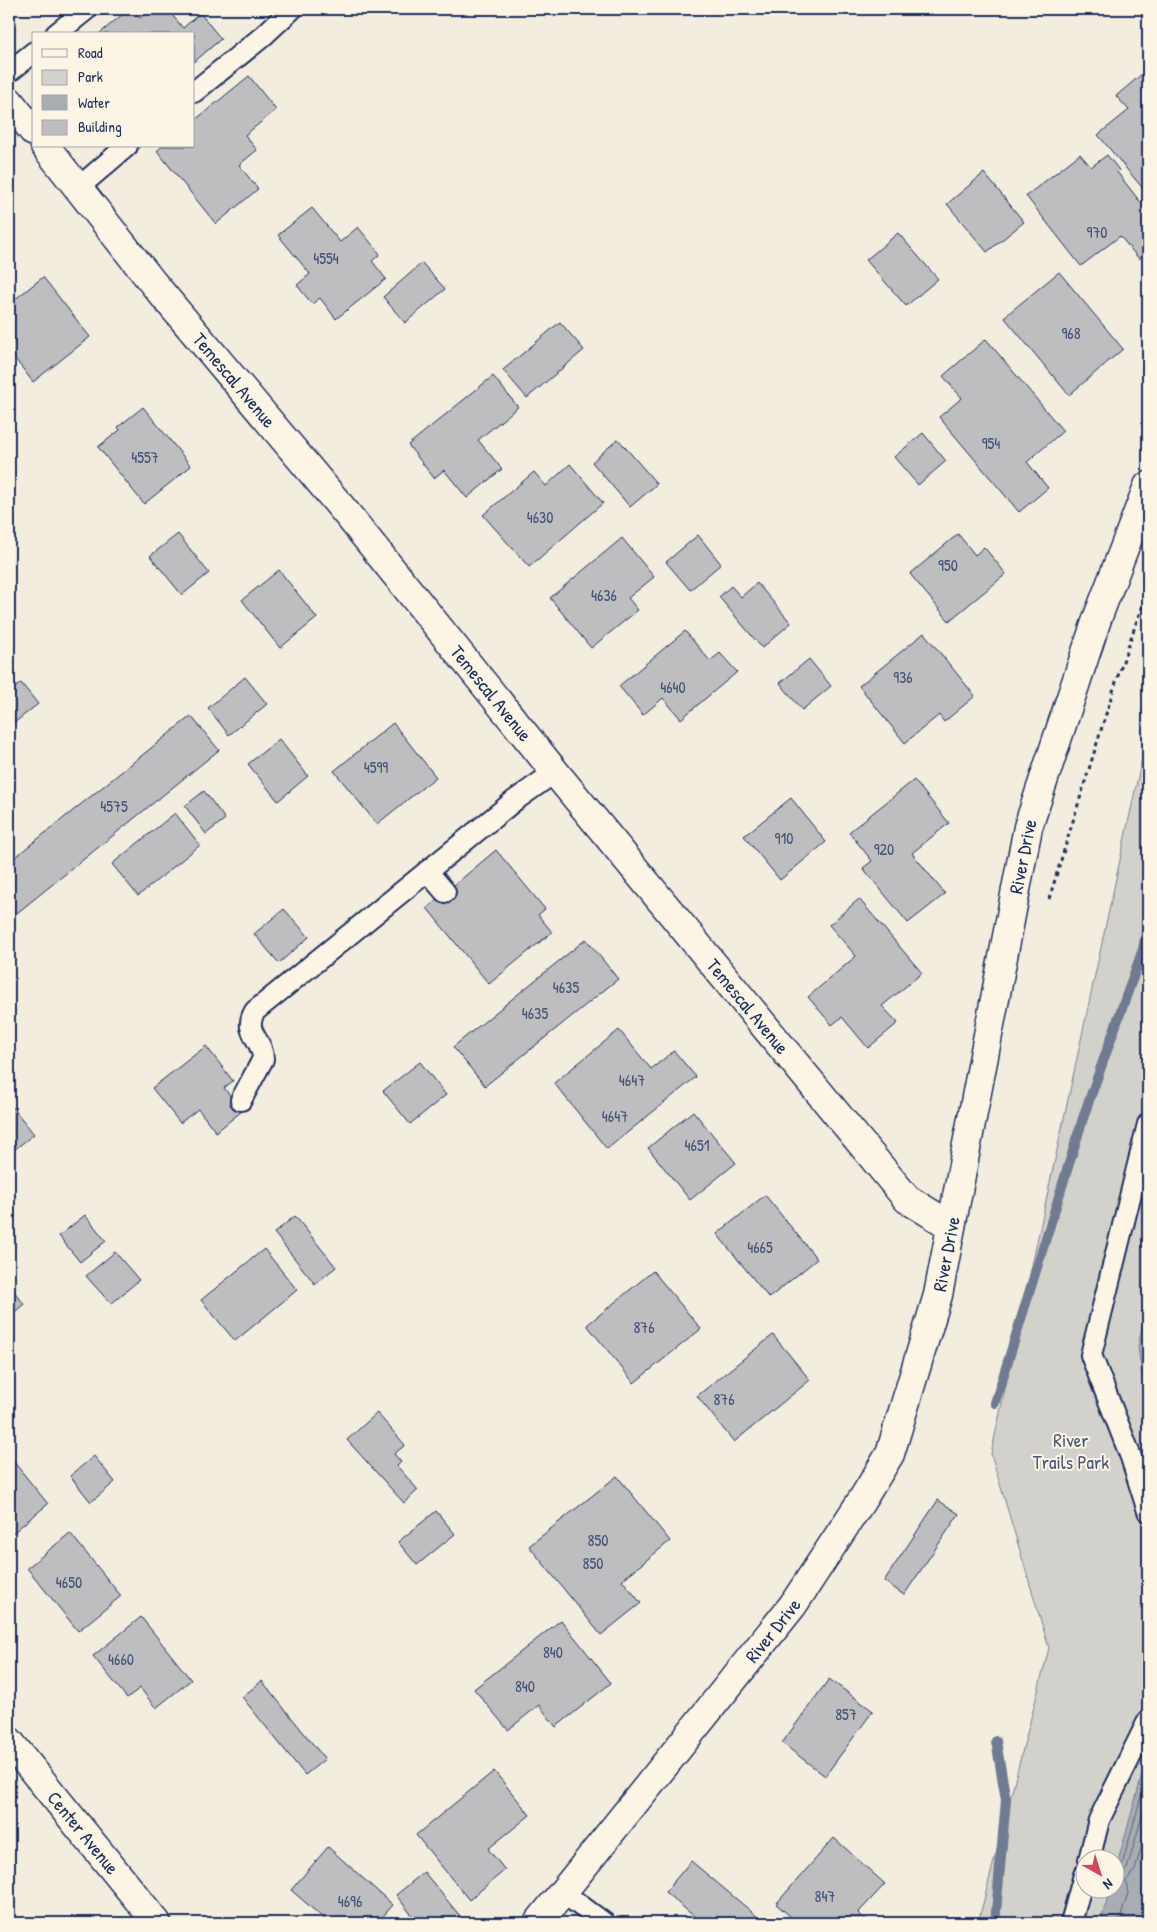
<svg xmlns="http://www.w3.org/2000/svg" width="1157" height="1932" font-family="'Patrick Hand',sans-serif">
<rect width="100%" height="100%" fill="#f3ede0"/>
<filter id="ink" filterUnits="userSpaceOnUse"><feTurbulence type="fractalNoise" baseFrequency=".02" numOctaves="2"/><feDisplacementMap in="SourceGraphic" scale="10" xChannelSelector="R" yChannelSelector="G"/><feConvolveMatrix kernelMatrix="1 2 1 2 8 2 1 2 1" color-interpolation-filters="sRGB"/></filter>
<g filter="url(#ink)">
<path fill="#d3d1cc" stroke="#778095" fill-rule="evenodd" d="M1148 731V1923H978L1049 1648 991 1454ZM1084 1860H1114V1890H1084Z"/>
<path fill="#a9acb3" stroke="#707a91" d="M1148 1298V1417L1138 1347Z
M1148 1754V1923H1100L1110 1890H1114L1115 1872Z"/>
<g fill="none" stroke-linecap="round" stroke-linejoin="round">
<path stroke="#546180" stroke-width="1" d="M1148 1323 1143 1347 1148 1383
M1114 1870 1119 1869 1122 1865 1148 1772
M1114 1877 1122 1874 1127 1869 1148 1795
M1119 1923 1128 1893 1126 1881 1135 1870 1148 1822"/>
<path stroke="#707a91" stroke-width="10" d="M1143 949 1148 923
M995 1403 1085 1112 1143 949 1148 950
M995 1923 1006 1800 996 1741"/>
</g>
<path fill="#bebec0" stroke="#1b2f5e" d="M129 9H132L140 18 151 9H167L183 28 200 13 221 39 194 62V34H99Z
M1148 69V190L1146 192 1098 135 1129 110 1116 96Z
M249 76 276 110 245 135 257 150 239 165 258 189 216 224 157 151 162 146H194V121Z
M1080 154 1091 167 1107 155 1119 170 1117 172 1148 212V252L1139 259 1120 236 1081 266 1026 196Z
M984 173 1024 222 987 252 947 204Z
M312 208 340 242 358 227 380 254 372 261 386 279 336 319 320 298 312 304 297 285 310 274 278 235Z
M898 233 938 279 906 306 866 260Z
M422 263 445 289 405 323 383 297Z
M1059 272 1123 349 1069 395 1004 317Z
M43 277 90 337 33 382 9 351V304Z
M560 322 584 350 527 398 503 370Z
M986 339 1063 431 1027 462 1048 488 1019 512 939 417 962 398 943 376Z
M493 376 518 407 478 440 502 469 467 498 444 470 434 478 408 445Z
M143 407 191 466 144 504 98 447 120 430 118 427Z
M923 433 946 461 918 485 894 457Z
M618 439 657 484 630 507 592 462Z
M570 464 603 503 529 567 483 515 534 472 546 486Z
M178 534 209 573 182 595 150 556Z
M958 534 975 555 984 547 1006 574 949 621 910 574Z
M698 535 721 564 690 590 666 562Z
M622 538 654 577 628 598 638 610 591 648 550 598Z
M279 570 317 618 280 648 242 600Z
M757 583 791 623 762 648 719 597 731 586 741 597Z
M685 631 710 661 720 653 737 672 681 719 663 698 643 715 619 686Z
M924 633 975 696 944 722 939 715 905 743 859 686Z
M809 659 831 686 802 710 780 683Z
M245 677 267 704 229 735 208 708Z
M21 683 38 704 9 727V692Z
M191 716 219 750 12 917 9 913V862Z
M393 723 436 777 377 824 334 771Z
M279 739 308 776 278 801 248 764Z
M914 780 949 823 912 853 945 894 908 923 863 868 872 861 849 832Z
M204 791 225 819 206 834 185 806Z
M791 798 826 842 780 880 744 836Z
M175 813 200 845 138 896 112 864Z
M496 850 545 909 538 915 552 932 489 984 427 908Z
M859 899 922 973 882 1006 898 1023 868 1048 842 1017 832 1025 808 997 856 956 829 925Z
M284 909 309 937 279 963 254 934Z
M586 939 618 979 485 1086 453 1047Z
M619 1030 651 1069 674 1051 696 1077 607 1149 554 1083Z
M206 1046 233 1081 224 1088 242 1111 216 1132 198 1109 180 1123 152 1088Z
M420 1062 446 1095 410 1124 383 1091Z
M9 1103 34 1134 9 1154Z
M693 1111 736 1163 690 1200 648 1148Z
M765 1195 817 1259 769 1298 717 1234Z
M85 1215 106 1241 80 1262 59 1236Z
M295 1216 336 1267 315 1284 274 1233Z
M264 1249 297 1290 235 1341 201 1300Z
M115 1252 139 1280 111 1304 86 1276Z
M653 1271 701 1329 634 1383 587 1325Z
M9 1285 24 1304 9 1317Z
M773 1335 810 1380 734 1442 697 1396Z
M377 1413 405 1445 394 1454 401 1462 397 1466 418 1490 404 1503 347 1440Z
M9 1456 48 1504 9 1536Z
M94 1456 115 1482 91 1502 70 1476Z
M617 1476 670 1541 622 1580 641 1603 601 1635 529 1546Z
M938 1500 959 1514 904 1595 884 1581Z
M436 1511 455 1534 417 1565 398 1542Z
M70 1533 121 1596 78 1631 27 1568Z
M141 1617 191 1680 156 1708 140 1688 127 1698 93 1656Z
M561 1620 611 1683 556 1727 539 1705 508 1730 474 1689Z
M829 1679 873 1711 825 1776 782 1743Z
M262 1681 325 1759 305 1775 242 1697Z
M494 1771 530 1815 488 1849 505 1870 469 1900 416 1835Z
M834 1838 885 1884 858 1913 869 1923H798L776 1904Z
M328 1847 393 1905 377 1923H329L291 1890Z
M691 1861 765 1923H702L665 1892Z
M424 1872 460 1916 452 1923H418L396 1895Z"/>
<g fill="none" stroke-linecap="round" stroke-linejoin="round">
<defs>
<path id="service" d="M56 34 87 9
M9 72 34 52
M194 92 262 37 292 9
M78 188 127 146
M427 871 445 892
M241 1100 263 1059C263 1039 242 1032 255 1011L514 801 555 772
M1148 1124 1091 1355 1131 1457 1148 1511
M1089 1860 1099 1820 1148 1721
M562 1892 604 1923
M1071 1923 1084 1875"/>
<g id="minor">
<path d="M9 101 34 132"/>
<path id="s1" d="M45 146 153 283 347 514 555 772 907 1199 951 1226"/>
<path id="s2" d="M9 1741 157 1923"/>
<path id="s3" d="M538 1923 793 1605 862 1500 890 1454 938 1295 1028 827 1097 619 1148 486"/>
</g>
</defs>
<use href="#service" stroke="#1b2f5e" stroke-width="24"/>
<use href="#minor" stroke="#1b2f5e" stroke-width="31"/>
<path stroke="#1b2f5e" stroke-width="3" stroke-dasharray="4 4" stroke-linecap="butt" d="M1049 899 1114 688 1148 588"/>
<use href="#service" stroke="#fcf5e5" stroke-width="20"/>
<use href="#minor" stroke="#fcf5e5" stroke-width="28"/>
</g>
</g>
<g text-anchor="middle" stroke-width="4" stroke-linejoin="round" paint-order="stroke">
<g font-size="16" fill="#445376">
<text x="1097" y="238">970</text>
<text x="326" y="264">4554</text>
<text x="1071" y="339">968</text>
<text x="991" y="449">954</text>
<text x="145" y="463">4557</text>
<text x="540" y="523">4630</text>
<text x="948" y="571">950</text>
<text x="604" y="601">4636</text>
<text x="903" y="683">936</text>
<text x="673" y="693">4640</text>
<text x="376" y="773">4599</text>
<text x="114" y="812">4575</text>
<text x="784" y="844">910</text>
<text x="884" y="855">920</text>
<text x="566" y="993">4635</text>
<text x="535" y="1019">4635</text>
<text x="632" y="1086">4647</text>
<text x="615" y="1122">4647</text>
<text x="697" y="1151">4651</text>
<text x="760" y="1253">4665</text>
<text x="644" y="1333">876</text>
<text x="724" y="1405">876</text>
<text x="598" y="1546">850</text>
<text x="593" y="1569">850</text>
<text x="69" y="1588">4650</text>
<text x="553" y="1658">840</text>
<text x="121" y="1665">4660</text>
<text x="525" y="1692">840</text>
<text x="846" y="1720">857</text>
<text x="825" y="1902">847</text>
<text x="350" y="1907">4696</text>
</g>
<g font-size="19" fill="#1b2f5e" stroke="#fcf5e5">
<text dy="7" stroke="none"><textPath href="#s1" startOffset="301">Temescal Avenue</textPath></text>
<text dy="7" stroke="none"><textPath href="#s1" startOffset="706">Temescal Avenue</textPath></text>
<text dy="7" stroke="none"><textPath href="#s3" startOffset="1200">River Drive</textPath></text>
<text dy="7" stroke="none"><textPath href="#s1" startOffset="1111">Temescal Avenue</textPath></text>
<text dy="7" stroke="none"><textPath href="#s3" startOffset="795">River Drive</textPath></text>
<text dy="7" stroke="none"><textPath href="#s3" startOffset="375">River Drive</textPath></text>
<text dy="7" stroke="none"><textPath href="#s2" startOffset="118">Center Avenue</textPath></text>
</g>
<g font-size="19" fill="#49587a" stroke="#fcf5e5">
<text x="1071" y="1447">River<tspan x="1071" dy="22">Trails Park</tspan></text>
</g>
</g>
<rect width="1157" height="1932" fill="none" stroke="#fcf5e5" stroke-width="30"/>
<rect x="15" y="15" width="1127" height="1902" fill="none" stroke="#1b2f5e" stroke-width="2" filter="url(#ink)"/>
<rect x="32" y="32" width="162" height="115" fill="#fcf5e5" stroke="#a2a6af"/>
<rect x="42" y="49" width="25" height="8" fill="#fcf5e5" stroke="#a2a6af"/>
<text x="78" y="58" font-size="15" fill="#1b2f5e">Road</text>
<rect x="42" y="70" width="25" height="15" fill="#d3d1cc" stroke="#a2a6af"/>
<text x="78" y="82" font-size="15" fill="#1b2f5e">Park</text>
<rect x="42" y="95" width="25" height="15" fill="#a9acb3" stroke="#a2a6af"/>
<text x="78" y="108" font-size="15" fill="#1b2f5e">Water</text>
<rect x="42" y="120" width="25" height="15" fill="#bebec0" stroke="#a2a6af"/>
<text x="78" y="132" font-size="15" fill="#1b2f5e">Building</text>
<g transform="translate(1100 1874) rotate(141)"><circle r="24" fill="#fcf5e5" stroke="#a2a6af"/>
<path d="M0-4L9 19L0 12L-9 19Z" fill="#d1495b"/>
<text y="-8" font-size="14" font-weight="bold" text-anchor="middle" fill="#1b2f5e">N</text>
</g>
</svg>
